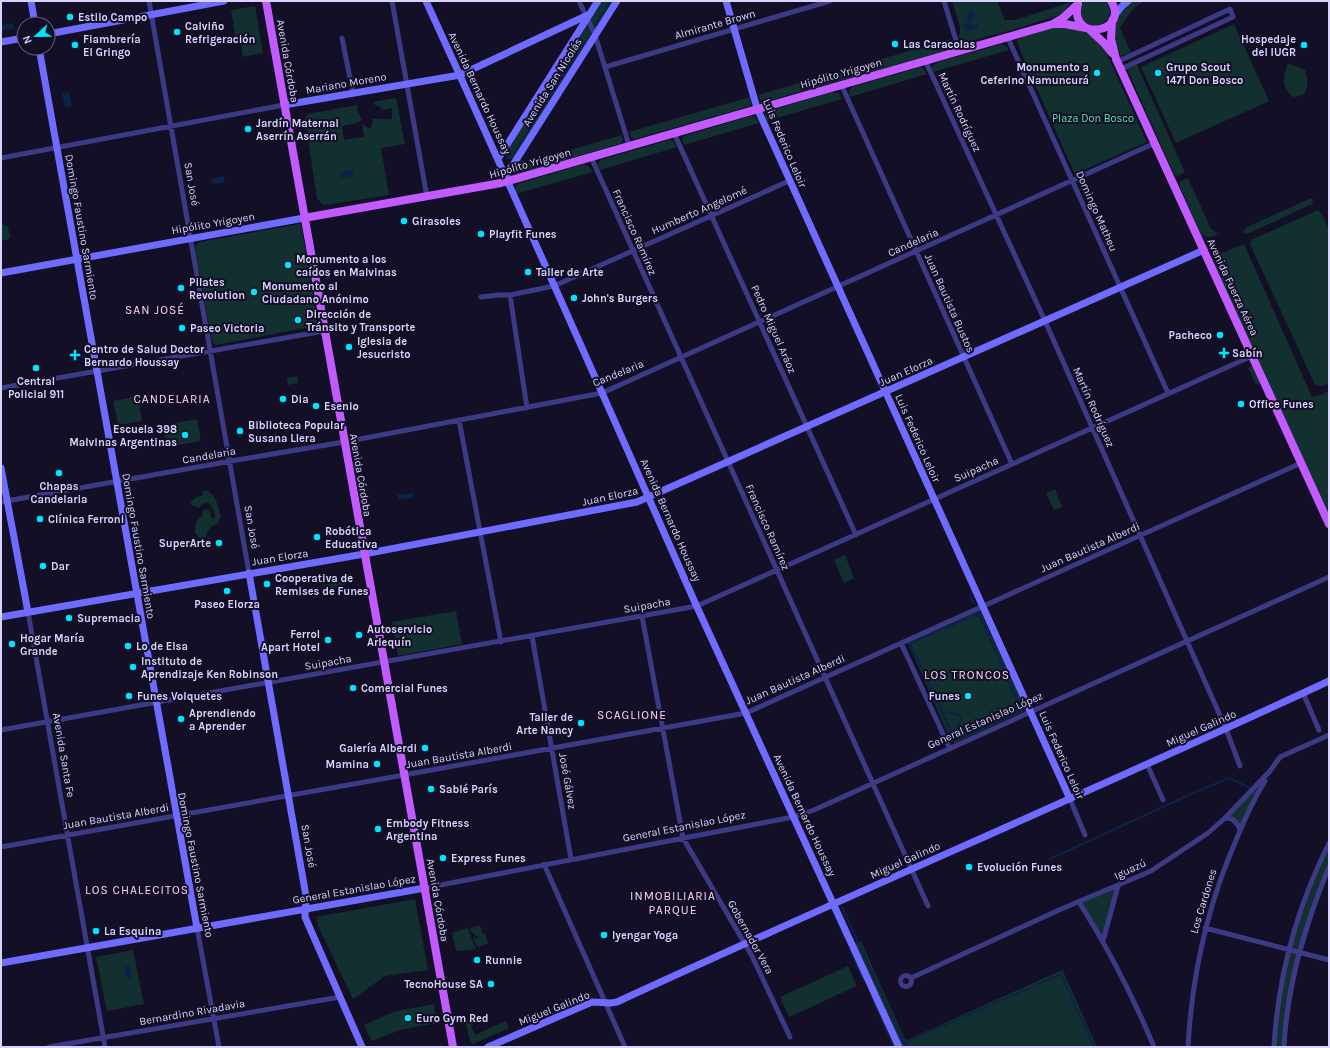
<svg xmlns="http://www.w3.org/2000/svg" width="1330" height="1048" font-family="Karla,sans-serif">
<rect width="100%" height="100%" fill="#130f26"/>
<path fill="#12302f" d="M601 1H614L596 28H594L590 20Z
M952 1H997L1005 20H1015L1071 2 1063 14 1012 30 963 43 958 35 960 34V27Z
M1084 1H1105C1116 14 1108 22 1095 27L1082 21 1080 7Z
M1132 1H1145C1133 6 1127 18 1120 28L1131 52 1121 56C1110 36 1114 14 1132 1Z
M255 6 263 53 243 57 240 38 236 39 231 10Z
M1234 24 1269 101 1176 143 1141 67Z
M586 25 590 30 591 36 513 159H508L505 155Z
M1055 26 1076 27 1097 38 1105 50 1147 142 1077 173H1075L1073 170 1025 62 1017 41 1019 38Z
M950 39 953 47 948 50 764 102 760 99 758 95Z
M1002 44 1006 46 1009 50 933 72 932 66 938 62Z
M1136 63 1185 172 1178 176 1174 174 1127 69 1128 67Z
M1288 63 1305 70C1308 79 1309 87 1303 95L1293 97C1281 88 1283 76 1288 63Z
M921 67 923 68 927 74 850 97 849 91 852 87Z
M832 92 839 93 842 99 766 121 765 115 769 111Z
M750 97 751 103 750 106 635 139 631 137 629 132Z
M396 98 405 144 381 148 389 195 324 205 317 199 305 118 308 114 357 105 358 112 362 120 357 123 342 126 344 140 364 137 362 123 366 127 371 128 373 119C379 118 385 120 392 119V108L383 110 380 107 375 105 373 102Z
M751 116 755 117 759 123 684 145 682 139 684 136Z
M622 135 623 139 622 143 517 174 515 172V169L521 160 525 163Z
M669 140 673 141 677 147 600 170 598 165 600 160Z
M584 164 588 166 593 172 516 194 515 187 517 184Z
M1188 178 1211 229 1217 233 1221 232C1215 237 1207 239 1201 234L1179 184 1181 181Z
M1309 199H1312L1313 200 1312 204 1247 234 1243 233 1245 228Z
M1318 210 1321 213 1329 229V383L1323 386 1315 385 1250 244 1251 240Z
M3 224 8 227 10 237 7 240 1 241V225Z
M299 224 301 225 318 324 316 326 216 345 212 342 195 247 198 243 200 242Z
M1244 244 1312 397 1321 395 1329 391V516L1214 265 1213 259 1217 255Z
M1252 366 1260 383 1256 385 1248 368Z
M297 376 298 383 288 385 287 378Z
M138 396 142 421 118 425 113 401Z
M197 419 201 441 167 447 163 425Z
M1055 489 1062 507 1054 510 1046 493Z
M205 490C216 493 218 507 221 516L217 524C209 526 208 531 205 538L201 539 195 533V525L199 518 202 517 203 511 206 509 210 511 211 517 215 519V513L208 502 201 505 199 508 191 505V502L195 498 203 495V491Z
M845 555 854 578 844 583 834 560Z
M344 581 347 598 344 599 341 588 324 591 323 585Z
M456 611 462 644 398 656 392 622Z
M980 611 1024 706 1022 712 955 743 951 741 908 643Z
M1270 771 1256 795 1240 830 1238 825 1225 818Z
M1329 843V867L1299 953 1284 1047H1274L1277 1008 1297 920Z
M1118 886 1103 941 1079 902Z
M415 899 428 970 385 976 353 999 318 926 316 917Z
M480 925 483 934 485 933 488 943 479 947 476 945 473 939 475 937 477 939 478 936H475V933H472L470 928Z
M468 928 474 945 476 949 456 951 452 933Z
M861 941 905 1039 907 1040 1062 970 1063 971 1097 1047H899L853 944Z
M133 950 144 1004 107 1011 96 957Z
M848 966 857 986 789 1017 780 997Z
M434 1004 437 1023 400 1030 372 1041 364 1025 393 1012Z
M474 1021 475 1023 471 1026 475 1035 506 1021 509 1028 473 1044 470 1041 466 1024Z"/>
<path fill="#0c2248" d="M969 12H973L975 15 971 22 973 26 976 24 979 25V28L977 30 973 28 971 30 967 31 964 29V25L969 20 967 15Z
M13 23 14 28 2 31 1 25Z
M69 92 72 106 65 107 62 93Z
M353 170 354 176 341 178 340 173Z
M224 176 225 182 212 184 211 179Z
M412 491 413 498 398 500 397 495 411 493Z
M129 966 132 978 127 979 124 967Z"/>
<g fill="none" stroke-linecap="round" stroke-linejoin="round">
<path stroke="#0c2248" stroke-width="2" d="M596 24 611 1
M547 88 584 30
M507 151 506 155 508 157 512 156 589 37
M970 595 974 604
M978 612 999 659
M944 711 962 716 955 740
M975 731 1020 711V708L1000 661
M955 740 910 643 979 614
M956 740 973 732
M1050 859 1191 794 1229 778 1258 792
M842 907 906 1047
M832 909 845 939
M850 950 864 981
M871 995 894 1047
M904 1043 1061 974 1094 1047"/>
<path stroke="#3d3a85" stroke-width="5" d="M149 1 249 573
M392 1 427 197
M579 1 595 35 629 145
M944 1 959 50
M1007 36 1168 393
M342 38 353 93
M925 60 1045 321 1226 729 1240 766
M1117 62 1230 9 1233 17 1121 69
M605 67 830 1
M841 84 1012 464
M674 133 856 535
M591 157 928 906
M1 158 284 105
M510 295 527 408
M481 297 499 295H510L554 286 789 181
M1 388 324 331
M459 420 501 642
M1 502 237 460 344 442 602 393 1155 143
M28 612 105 1047
M642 616 683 838 752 956 790 1037
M532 636 571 859
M901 643 950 749
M1303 693 1319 730
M1 730 697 606 1252 356
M1147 764 1163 800
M1070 799 1085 835
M1225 818 1232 819 1238 825 1240 830
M1 847 404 775 746 713 1301 463
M544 864 625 1047
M425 888 793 817 814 810 1329 577
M1079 902C1108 948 1133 996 1154 1047
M197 928 219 1047
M1205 928 1329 960
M1103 941 1118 886
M900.5 981a5.5 5.5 0 1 1 11 0a5.5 5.5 0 1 1-11 0Z
M911 978 1059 910 1151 871 1208 833 1225 818 1270 771 1280 757 1329 735
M49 1047 340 997
M1188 1047C1192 973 1207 906 1237 838 1245 818 1254 799 1265 781
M1274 1047C1278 976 1297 907 1329 843
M1284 1047C1287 984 1305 925 1329 867"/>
<path stroke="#6f6bff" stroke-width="7" d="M31 1 35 24
M426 1C518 202 607 404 697 607 763 754 833 900 899 1047
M726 1 757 108 1070 799
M1113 18 1122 6 1128 1
M48 34 224 1
M1 42 24 38
M39 48 197 928
M284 105 460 75 590 14
M498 159 598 1
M506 176 617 1
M1 273 304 218
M1 468 28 612
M249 573 306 896 305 917 362 1047
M1 617 364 554 637 502 1204 250
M1 963 425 888
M488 1047 592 1002 611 1003 617 1002C853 893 1093 791 1329 681"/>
<path stroke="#c25bff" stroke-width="8" d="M266 1 453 1047
M1078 3C1068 44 1131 33 1111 1
M1112 21 1111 39 1116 59 1329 524
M1054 24H1065L1086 28
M1089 29 1104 43 1112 53
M304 218 501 183 1053 24 1063 18 1078 4"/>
</g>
<g fill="#00e5ff" stroke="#130f26" stroke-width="1.5">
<circle cx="70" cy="17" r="4"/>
<circle cx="177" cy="32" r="4"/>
<circle cx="895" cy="44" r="4"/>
<circle cx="75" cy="45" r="4"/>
<circle cx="1304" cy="45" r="4"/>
<circle cx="1097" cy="73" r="4"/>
<circle cx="1158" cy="73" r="4"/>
<circle cx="248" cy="129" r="4"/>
<circle cx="404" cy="221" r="4"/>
<circle cx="481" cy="234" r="4"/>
<circle cx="288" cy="265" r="4"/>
<circle cx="528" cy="272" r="4"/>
<circle cx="181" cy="288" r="4"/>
<circle cx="254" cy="292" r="4"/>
<circle cx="574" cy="298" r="4"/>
<circle cx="298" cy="320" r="4"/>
<circle cx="182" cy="328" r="4"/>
<circle cx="1220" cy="335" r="4"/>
<circle cx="349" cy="347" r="4"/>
<path d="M1222 347h4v4h4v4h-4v4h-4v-4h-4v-4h4z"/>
<path d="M73 349h4v4h4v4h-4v4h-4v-4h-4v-4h4z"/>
<circle cx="36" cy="368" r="4"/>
<circle cx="283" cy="399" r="4"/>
<circle cx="1241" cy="404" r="4"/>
<circle cx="316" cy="406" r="4"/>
<circle cx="240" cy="431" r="4"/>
<circle cx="185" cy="435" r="4"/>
<circle cx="59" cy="473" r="4"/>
<circle cx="40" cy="519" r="4"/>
<circle cx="317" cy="537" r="4"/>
<circle cx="219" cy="543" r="4"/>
<circle cx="43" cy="566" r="4"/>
<circle cx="267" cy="584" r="4"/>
<circle cx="227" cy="591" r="4"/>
<circle cx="69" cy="618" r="4"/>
<circle cx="359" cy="635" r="4"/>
<circle cx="328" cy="640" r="4"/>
<circle cx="12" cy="644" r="4"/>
<circle cx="128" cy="646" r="4"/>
<circle cx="133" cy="667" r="4"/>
<circle cx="353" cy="688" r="4"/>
<circle cx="129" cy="696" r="4"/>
<circle cx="968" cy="696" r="4"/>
<circle cx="181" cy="719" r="4"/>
<circle cx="581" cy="723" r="4"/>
<circle cx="425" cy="748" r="4"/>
<circle cx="377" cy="764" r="4"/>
<circle cx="431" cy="789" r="4"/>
<circle cx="378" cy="829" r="4"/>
<circle cx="443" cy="858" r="4"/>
<circle cx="969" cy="867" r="4"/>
<circle cx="96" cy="931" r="4"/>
<circle cx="604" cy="935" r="4"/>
<circle cx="477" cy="960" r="4"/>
<circle cx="491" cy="984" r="4"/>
<circle cx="408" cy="1018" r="4"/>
</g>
<g text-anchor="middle" stroke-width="4" stroke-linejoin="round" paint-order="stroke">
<g font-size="11" font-weight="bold" fill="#d9d4ff" stroke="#130f26" text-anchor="start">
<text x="78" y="21">Estilo Campo</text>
<text x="185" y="30">Calviño<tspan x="185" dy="13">Refrigeración</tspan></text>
<text x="83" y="43">Fiambrería<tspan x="83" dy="13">El Gringo</tspan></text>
<text x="1296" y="43" text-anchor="end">Hospedaje<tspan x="1296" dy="13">del IUGR</tspan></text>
<text x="903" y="48">Las Caracolas</text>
<text x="1089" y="71" text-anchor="end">Monumento a<tspan x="1089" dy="13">Ceferino Namuncurá</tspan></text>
<text x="1166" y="71">Grupo Scout<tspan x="1166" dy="13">1471 Don Bosco</tspan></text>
<text x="256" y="127">Jardín Maternal<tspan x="256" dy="13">Aserrín Aserrán</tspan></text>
<text x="412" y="225">Girasoles</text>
<text x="489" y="238">Playfit Funes</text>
<text x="296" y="263">Monumento a los<tspan x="296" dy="13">caídos en Malvinas</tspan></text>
<text x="536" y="276">Taller de Arte</text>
<text x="189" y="286">Pilates<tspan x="189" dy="13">Revolution</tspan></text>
<text x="262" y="290">Monumento al<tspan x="262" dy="13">Ciudadano Anónimo</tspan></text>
<text x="582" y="302">John's Burgers</text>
<text x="306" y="318">Dirección de<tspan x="306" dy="13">Tránsito y Transporte</tspan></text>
<text x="190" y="332">Paseo Victoria</text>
<text x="1212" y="339" text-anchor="end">Pacheco</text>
<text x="357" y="345">Iglesia de<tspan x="357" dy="13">Jesucristo</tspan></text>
<text x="84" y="353">Centro de Salud Doctor<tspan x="84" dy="13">Bernardo Houssay</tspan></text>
<text x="1232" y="357">Sabín</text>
<text x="36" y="385" text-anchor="middle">Central<tspan x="36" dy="13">Policial 911</tspan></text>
<text x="291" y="403">Dia</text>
<text x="1249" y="408">Office Funes</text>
<text x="324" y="410">Esenio</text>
<text x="248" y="429">Biblioteca Popular<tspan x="248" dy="13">Susana Llera</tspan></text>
<text x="177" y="433" text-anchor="end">Escuela 398<tspan x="177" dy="13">Malvinas Argentinas</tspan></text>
<text x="59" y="490" text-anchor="middle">Chapas<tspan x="59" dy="13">Candelaria</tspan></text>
<text x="48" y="523">Clínica Ferroni</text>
<text x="325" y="535">Robótica<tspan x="325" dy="13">Educativa</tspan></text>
<text x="211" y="547" text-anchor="end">SuperArte</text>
<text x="51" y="570">Dar</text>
<text x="275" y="582">Cooperativa de<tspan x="275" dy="13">Remises de Funes</tspan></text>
<text x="227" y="608" text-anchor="middle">Paseo Elorza</text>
<text x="77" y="622">Supremacia</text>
<text x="367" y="633">Autoservicio<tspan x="367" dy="13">Arlequín</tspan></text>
<text x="320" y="638" text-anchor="end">Ferrol<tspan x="320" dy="13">Apart Hotel</tspan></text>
<text x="20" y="642">Hogar María<tspan x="20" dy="13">Grande</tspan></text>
<text x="136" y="650">Lo de Elsa</text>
<text x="141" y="665">Instituto de<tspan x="141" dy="13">Aprendizaje Ken Robinson</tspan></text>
<text x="361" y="692">Comercial Funes</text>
<text x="137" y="700">Funes Volquetes</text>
<text x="960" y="700" text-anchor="end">Funes</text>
<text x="189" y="717">Aprendiendo<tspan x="189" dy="13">a Aprender</tspan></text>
<text x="573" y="721" text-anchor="end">Taller de<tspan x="573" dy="13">Arte Nancy</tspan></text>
<text x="417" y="752" text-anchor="end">Galería Alberdi</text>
<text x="369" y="768" text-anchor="end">Mamina</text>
<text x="439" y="793">Sablé París</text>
<text x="386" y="827">Embody Fitness<tspan x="386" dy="13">Argentina</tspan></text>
<text x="451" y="862">Express Funes</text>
<text x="977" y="871">Evolución Funes</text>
<text x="104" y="935">La Esquina</text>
<text x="612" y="939">Iyengar Yoga</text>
<text x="485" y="964">Runnie</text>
<text x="483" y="988" text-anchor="end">TecnoHouse SA</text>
<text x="416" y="1022">Euro Gym Red</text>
</g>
<g font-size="11" fill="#d9d4ff" stroke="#130f26">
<text transform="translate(715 24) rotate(-16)" y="4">Almirante Brown</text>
<text transform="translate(288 61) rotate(80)" y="4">Avenida Córdoba</text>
<text transform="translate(841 73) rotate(-16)" y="4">Hipólito Yrigoyen</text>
<text transform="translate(552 82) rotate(-58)" y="4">Avenida San Nicolás</text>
<text transform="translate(346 83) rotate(-10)" y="4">Mariano Moreno</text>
<text transform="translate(480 93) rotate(65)" y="4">Avenida Bernardo Houssay</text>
<text transform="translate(960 112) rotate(65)" y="4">Martín Rodríguez</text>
<text transform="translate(785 143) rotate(67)" y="4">Luis Federico Leloir</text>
<text transform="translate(530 163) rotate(-16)" y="4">Hipólito Yrigoyen</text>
<text transform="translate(192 184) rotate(80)" y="4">San José</text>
<text transform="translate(699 210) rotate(-24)" y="4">Humberto Angelomé</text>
<text transform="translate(1097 211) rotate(66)" y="4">Domingo Matheu</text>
<text transform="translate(213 223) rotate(-10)" y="4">Hipólito Yrigoyen</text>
<text transform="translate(82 227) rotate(80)" y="4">Domingo Faustino Sarmiento</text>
<text transform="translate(635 232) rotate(66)" y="4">Francisco Ramírez</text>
<text transform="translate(913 242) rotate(-24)" y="4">Candelaria</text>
<text transform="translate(1233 287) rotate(65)" y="4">Avenida Fuerza Aérea</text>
<text transform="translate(950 303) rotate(66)" y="4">Juan Bautista Bustos</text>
<text transform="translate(774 329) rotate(66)" y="4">Pedro Miguel Aráoz</text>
<text transform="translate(906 371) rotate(-24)" y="4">Juan Elorza</text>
<text transform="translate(618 373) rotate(-22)" y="4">Candelaria</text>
<text transform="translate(1094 407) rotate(66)" y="4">Martín Rodríguez</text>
<text transform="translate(918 438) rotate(66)" y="4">Luis Federico Leloir</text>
<text transform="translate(209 455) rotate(-10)" y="4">Candelaria</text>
<text transform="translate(976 469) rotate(-24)" y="4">Suipacha</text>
<text transform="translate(361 475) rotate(80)" y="4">Avenida Córdoba</text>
<text transform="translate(610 496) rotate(-12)" y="4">Juan Elorza</text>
<text transform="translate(671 520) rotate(66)" y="4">Avenida Bernardo Houssay</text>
<text transform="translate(252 527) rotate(80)" y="4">San José</text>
<text transform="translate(768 527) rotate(66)" y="4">Francisco Ramírez</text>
<text transform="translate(139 546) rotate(80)" y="4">Domingo Faustino Sarmiento</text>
<text transform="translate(1090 547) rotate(-24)" y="4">Juan Bautista Alberdi</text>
<text transform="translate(280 557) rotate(-9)" y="4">Juan Elorza</text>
<text transform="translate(647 605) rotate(-10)" y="4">Suipacha</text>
<text transform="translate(328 662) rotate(-10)" y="4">Suipacha</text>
<text transform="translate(795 679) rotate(-24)" y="4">Juan Bautista Alberdi</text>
<text transform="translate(985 720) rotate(-24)" y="4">General Estanislao López</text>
<text transform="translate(1201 728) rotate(-24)" y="4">Miguel Galindo</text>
<text transform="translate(64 755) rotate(80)" y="4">Avenida Santa Fe</text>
<text transform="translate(459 755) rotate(-10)" y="4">Juan Bautista Alberdi</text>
<text transform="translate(1062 755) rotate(66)" y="4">Luis Federico Leloir</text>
<text transform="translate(568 781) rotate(80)" y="4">José Gálvez</text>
<text transform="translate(805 815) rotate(65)" y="4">Avenida Bernardo Houssay</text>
<text transform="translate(116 816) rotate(-10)" y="4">Juan Bautista Alberdi</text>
<text transform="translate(684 826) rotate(-11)" y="4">General Estanislao López</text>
<text transform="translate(309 846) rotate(80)" y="4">San José</text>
<text transform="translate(905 860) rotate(-24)" y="4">Miguel Galindo</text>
<text transform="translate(196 865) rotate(79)" y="4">Domingo Faustino Sarmiento</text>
<text transform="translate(1130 869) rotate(-25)" y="4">Iguazú</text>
<text transform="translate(354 889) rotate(-10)" y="4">General Estanislao López</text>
<text transform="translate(438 900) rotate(80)" y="4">Avenida Córdoba</text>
<text transform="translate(1203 901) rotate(-73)" y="4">Los Cardones</text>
<text transform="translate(751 937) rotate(61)" y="4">Gobernador Vera</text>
<text transform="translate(554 1008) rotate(-22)" y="4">Miguel Galindo</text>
<text transform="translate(192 1012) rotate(-10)" y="4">Bernardino Rivadavia</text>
</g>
<g font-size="11" fill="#5fe0c0" stroke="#130f26">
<text x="1093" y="122">Plaza Don Bosco</text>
</g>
<g font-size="12" letter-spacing="1" fill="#ffd6f0" stroke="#130f26">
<text x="155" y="314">SAN JOSÉ</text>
<text x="172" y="403">CANDELARIA</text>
<text x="967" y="679">LOS TRONCOS</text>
<text x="632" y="719">SCAGLIONE</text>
<text x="137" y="894">LOS CHALECITOS</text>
<text x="673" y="900">INMOBILIARIA<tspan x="673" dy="14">PARQUE</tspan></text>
</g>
</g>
<rect width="1330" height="1048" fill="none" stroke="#d9d4ff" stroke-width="4"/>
<g transform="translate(36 36) rotate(248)"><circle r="19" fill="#130f26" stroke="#625e7d"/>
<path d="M0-3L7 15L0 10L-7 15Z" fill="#00e5ff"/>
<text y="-6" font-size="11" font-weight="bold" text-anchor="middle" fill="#d9d4ff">N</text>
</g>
</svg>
